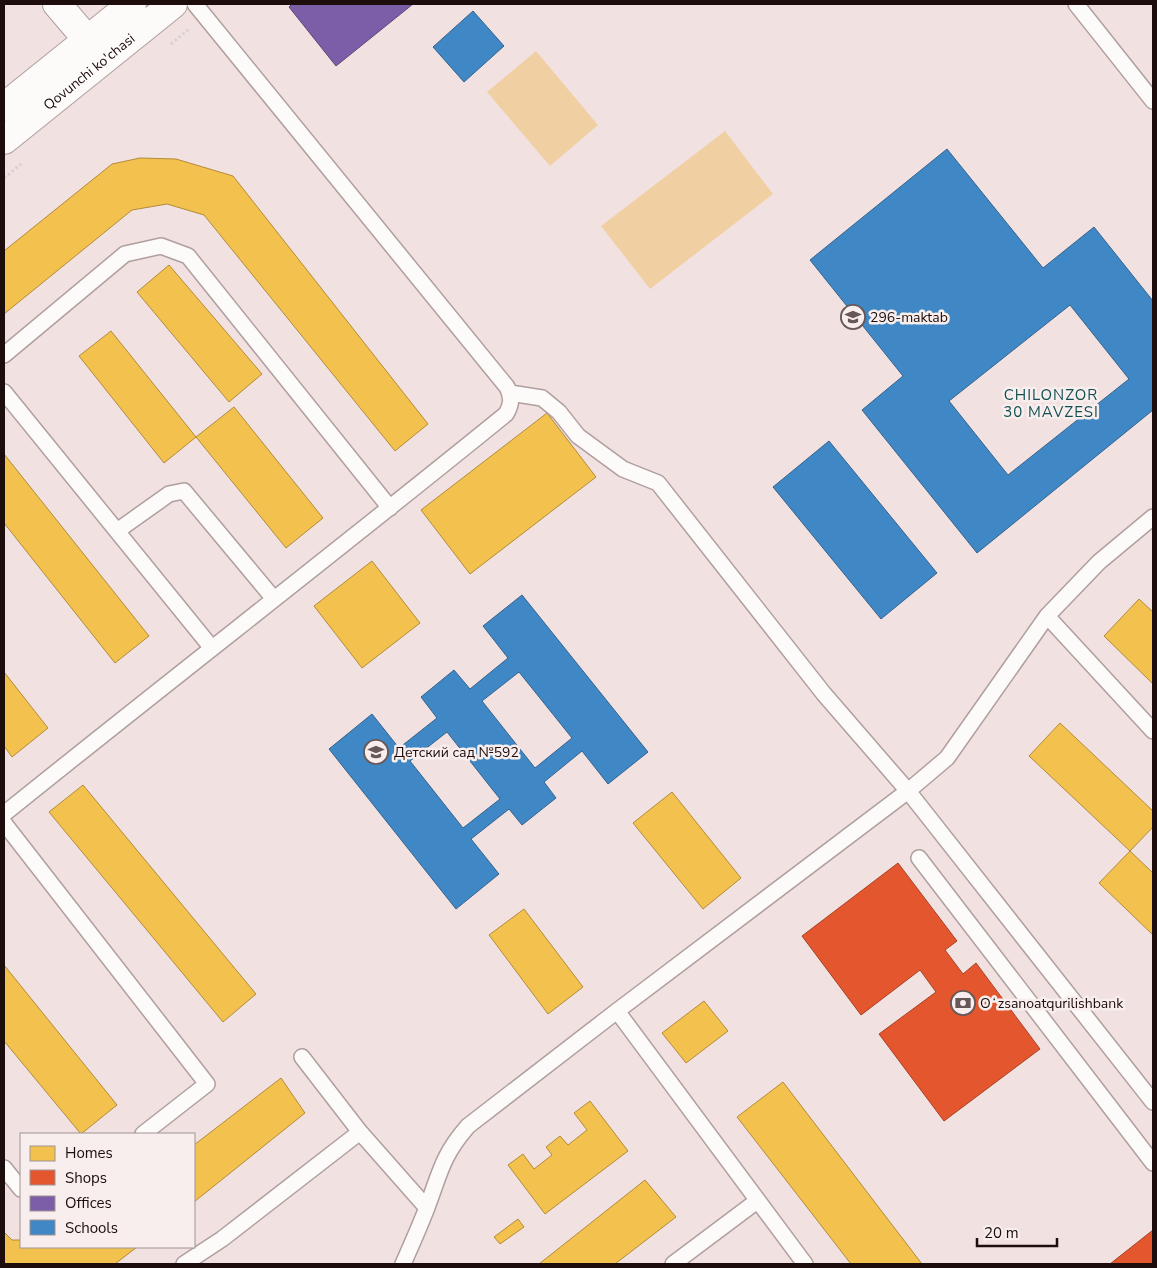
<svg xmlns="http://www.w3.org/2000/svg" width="1157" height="1268" font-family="'Nunito Sans',sans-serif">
<rect width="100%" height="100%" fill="#f2e1e1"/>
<path fill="#f0d0a3" d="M536 51 598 125 550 166 487 92Z
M725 131 773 194 650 289 601 226Z"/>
<path fill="#f2c14e" stroke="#b28b3a" d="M140 158 176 159 233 176 428 424 395 451 204 215 167 204 132 210 4 314V251L112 164Z
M169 265 262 374 229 402 137 292Z
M111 331 196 437 164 463 79 356Z
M234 407 323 518 286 548 196 437Z
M547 413 596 477 470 574 421 510Z
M4 454 149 636 115 663 4 523Z
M372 561 420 623 362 668 314 606Z
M1139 599 1153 612V684L1104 636Z
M4 672 48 728 12 757 4 746Z
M1060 723 1153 811V827L1130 851 1029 756Z
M83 785 256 994 223 1022 49 812Z
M672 792 741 878 703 909 633 823Z
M1130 851 1153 873V935L1099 883Z
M524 909 583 987 548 1014 489 935Z
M4 965 117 1105 81 1134 4 1041Z
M704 1001 728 1031 686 1063 662 1033Z
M281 1078 305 1113 194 1202V1145Z
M783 1082 922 1264H851L737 1117Z
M590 1101 628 1151 545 1214 508 1165 523 1154 534 1169 552 1155 546 1147 560 1136 568 1145 587 1130 574 1113Z
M645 1180 676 1217 615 1264H539Z
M518 1219 524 1227 500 1244 494 1237Z
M4 1232 12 1240H21V1247H137L115 1264H4Z"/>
<path fill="#e4572e" stroke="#a84124" d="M898 863 957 941 945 950 963 974 976 963 1040 1049 944 1121 879 1034 936 992 920 970 861 1015 802 936Z
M1153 1230V1264H1110Z"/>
<path fill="#7b5ea7" stroke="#5f4678" d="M292 4H413L336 66 289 7Z"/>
<path fill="#3f88c5" stroke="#35638e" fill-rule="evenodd" d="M473 11 504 46 464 82 433 47Z
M947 149 1043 268 1094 227 1153 301V410L977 553 862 410 903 376 810 260ZM1070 305 1129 379 1008 475 949 401Z
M829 441 937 573 881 619 773 487Z
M522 595 648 752 608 784 582 751 544 782 556 798 522 825 509 809 471 839 499 874 456 909 329 749 372 714 399 748 437 718 421 697 454 670 470 689 508 658 483 626ZM519 672 572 738 535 768 482 701ZM447 732 500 799 463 828 410 761Z"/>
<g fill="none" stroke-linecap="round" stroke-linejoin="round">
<defs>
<path id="lane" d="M1076 4 1153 101
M4 355 125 254 161 246 188 256 390 508
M4 392 211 647
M510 393 542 398 559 412 578 436 623 469 658 483 824 694 908 791 1153 1102
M117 531 169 494 184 491 274 599
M1047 616 1153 731
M4 814C170 680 340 549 506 414 512 404 512 397 507 387L195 4
M4 823 207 1084 143 1134
M919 858 1153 1163
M617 1011 805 1264
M302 1057 360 1132 427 1208
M4 1168 21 1189
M184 1264 222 1239 360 1132
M403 1264C411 1246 419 1228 426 1210 440 1174 441 1157 468 1126L617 1011 908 791 947 758 1047 616 1099 562 1153 517
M673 1264 757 1201"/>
<path id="street" d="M57 4 103 58"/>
<g id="secondary">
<path d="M4 107 132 4"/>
<path id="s1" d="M4 140 173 4"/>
</g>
</defs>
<use href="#lane" stroke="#af9f9e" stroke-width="18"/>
<use href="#street" stroke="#af9f9e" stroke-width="30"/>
<use href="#secondary" stroke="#af9f9e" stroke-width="30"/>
<path stroke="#d7d1d1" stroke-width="3" stroke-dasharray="2.5 2.5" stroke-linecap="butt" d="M171 44 189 29
M4 178 21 164"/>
<use href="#lane" stroke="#fdfafa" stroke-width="15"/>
<use href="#street" stroke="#fdfafa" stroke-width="28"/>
<use href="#secondary" stroke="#fdfafa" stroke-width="28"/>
</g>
<defs>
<symbol id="school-ring" viewBox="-11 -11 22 22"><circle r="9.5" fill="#f8eeed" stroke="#685757" stroke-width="1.5"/><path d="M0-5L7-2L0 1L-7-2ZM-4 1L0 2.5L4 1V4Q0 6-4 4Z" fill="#685757"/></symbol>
<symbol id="bank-ring" viewBox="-11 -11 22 22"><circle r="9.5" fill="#f8eeed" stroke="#685757" stroke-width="1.5"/><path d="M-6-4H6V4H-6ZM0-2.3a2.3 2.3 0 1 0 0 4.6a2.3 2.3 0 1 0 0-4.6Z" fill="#685757"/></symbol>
</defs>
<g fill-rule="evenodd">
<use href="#school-ring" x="839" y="303" width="28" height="28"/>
<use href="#school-ring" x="362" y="738" width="28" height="28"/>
<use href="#bank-ring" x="949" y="989" width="28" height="28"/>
</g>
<g text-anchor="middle" stroke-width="5" stroke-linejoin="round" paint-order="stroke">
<g font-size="14" fill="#1d0d0c" stroke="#f8eeed">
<text dy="5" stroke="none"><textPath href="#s1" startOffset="109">Qovunchi ko'chasi</textPath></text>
</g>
<g font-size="14" fill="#1d0d0c" stroke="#f8eeed" text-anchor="start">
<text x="870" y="322">296-maktab</text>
<text x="394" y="757">Детcкий сад №592</text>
<text x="980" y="1008">Oʻzsanoatqurilishbank</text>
</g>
<g font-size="15" letter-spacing="1" fill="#114f52" stroke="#f8eeed">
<text x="1051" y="400">CHILONZOR<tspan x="1051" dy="17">30 MAVZESI</tspan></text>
</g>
</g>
<rect width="1157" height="1268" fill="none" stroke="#1d0d0c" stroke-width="10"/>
<rect x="20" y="1133" width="175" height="115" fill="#f8eeed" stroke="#a09493"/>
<rect x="30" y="1146" width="25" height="15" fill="#f2c14e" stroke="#a09493"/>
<text x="65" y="1158" font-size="15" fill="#1d0d0c">Homes</text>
<rect x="30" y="1170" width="25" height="15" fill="#e4572e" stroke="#a09493"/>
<text x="65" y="1183" font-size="15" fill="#1d0d0c">Shops</text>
<rect x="30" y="1196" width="25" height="15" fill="#7b5ea7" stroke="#a09493"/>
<text x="65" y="1208" font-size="15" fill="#1d0d0c">Offices</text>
<rect x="30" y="1220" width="25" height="15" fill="#3f88c5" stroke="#a09493"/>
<text x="65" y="1233" font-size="15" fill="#1d0d0c">Schools</text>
<path d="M977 1238v8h80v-8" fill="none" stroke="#1d0d0c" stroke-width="2.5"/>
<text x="984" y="1238" font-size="15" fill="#1d0d0c" stroke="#f8eeed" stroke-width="4" paint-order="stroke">20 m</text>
</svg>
